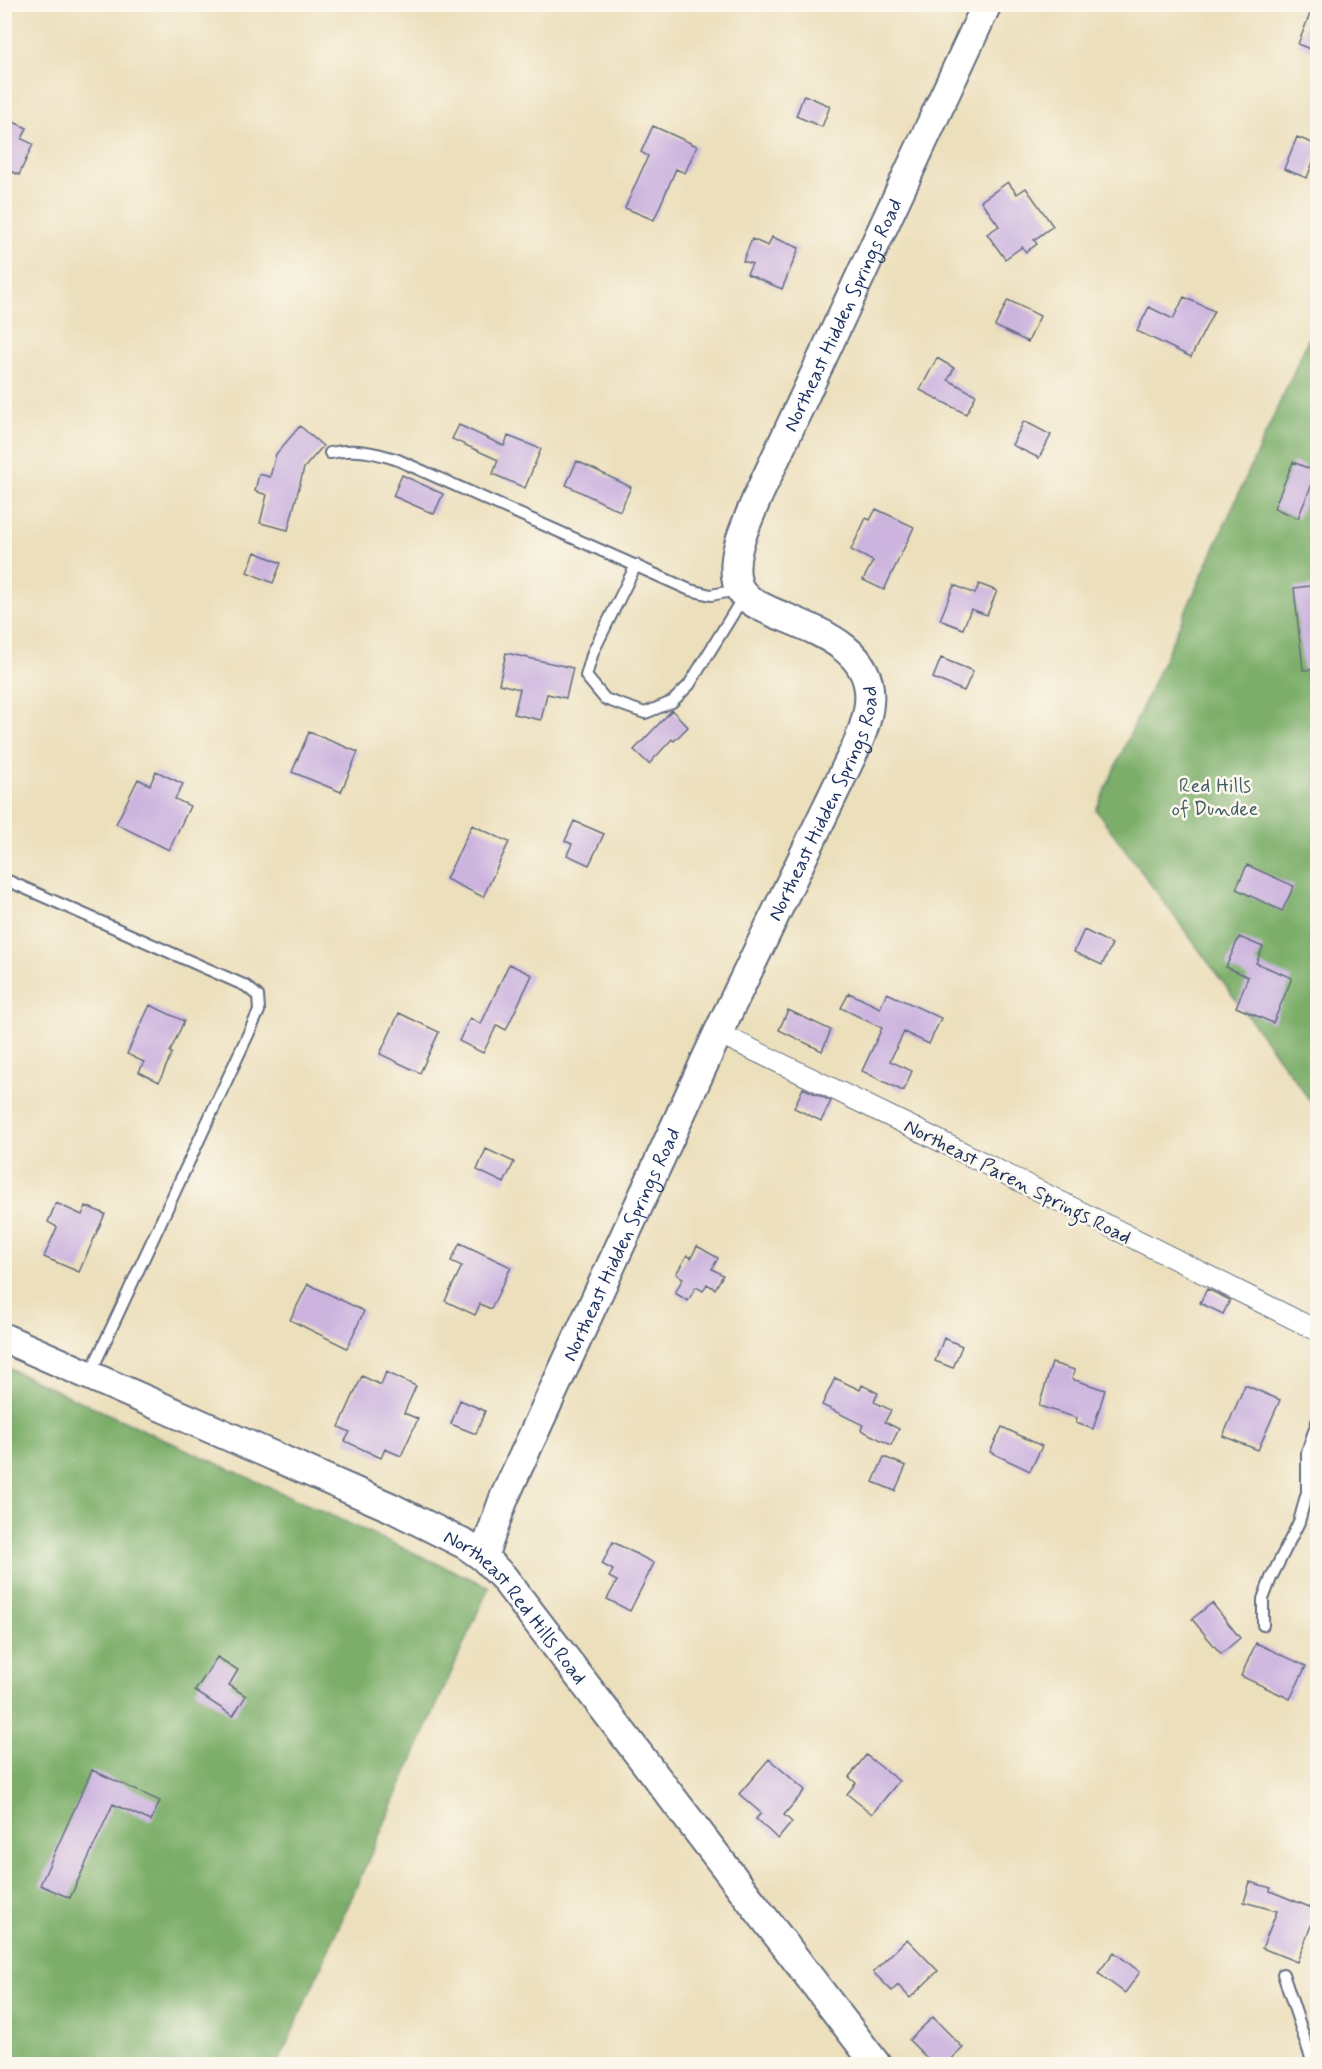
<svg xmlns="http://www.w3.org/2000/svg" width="1322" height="2069" font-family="Mynerve,sans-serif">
<rect width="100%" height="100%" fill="#fbf7ec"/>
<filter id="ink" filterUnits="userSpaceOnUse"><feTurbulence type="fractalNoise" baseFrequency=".0167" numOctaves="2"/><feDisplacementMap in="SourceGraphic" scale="12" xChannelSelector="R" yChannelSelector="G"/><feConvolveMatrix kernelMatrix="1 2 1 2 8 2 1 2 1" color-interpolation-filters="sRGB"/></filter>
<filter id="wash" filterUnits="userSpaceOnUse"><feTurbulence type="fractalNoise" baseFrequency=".008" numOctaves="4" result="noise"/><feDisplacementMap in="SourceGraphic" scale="24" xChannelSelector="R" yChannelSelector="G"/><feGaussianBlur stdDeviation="1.35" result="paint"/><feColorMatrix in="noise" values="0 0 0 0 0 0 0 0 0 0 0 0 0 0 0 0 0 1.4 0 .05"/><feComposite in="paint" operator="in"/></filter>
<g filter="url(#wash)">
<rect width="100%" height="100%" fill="#ecdfbc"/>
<path fill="#7bae69" stroke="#4b6e64" stroke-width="1.5" d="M1317 320V1110L1096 810Z
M5 1367 489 1587 278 2064H5Z"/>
<g id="blocks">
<path fill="#ccb4df" d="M1314 4H1317V52L1298 44Z
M804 95 830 106 822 127 796 116Z
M4 118 27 128 22 139 33 144 19 175 4 168Z
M653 126 697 146 685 173 676 169 654 220 625 208 648 156 641 152Z
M1297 137 1317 145V151L1307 178 1284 169Z
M1008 182 1017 194 1026 188 1053 226 1034 240 1037 244 1026 252 1022 247 1005 259 987 234 999 226 981 201Z
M772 237 799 248 782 289 747 274 752 264 743 261 752 239 768 246Z
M1184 297 1214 311 1191 357 1137 331 1149 307 1173 319Z
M1008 300 1040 316 1028 342 995 326Z
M937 358 954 368 948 380 976 395 966 414 920 390Z
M1024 421 1051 435 1039 458 1012 445Z
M459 425 504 446 508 436 541 449 525 488 493 474 498 460 452 439Z
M300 426 323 446 304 468 288 530 260 523 267 495 255 491 259 474 270 477 276 454Z
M577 461 631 487 620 511 566 485Z
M1293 462 1317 472 1298 518 1274 508Z
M402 475 443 494 434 514 393 496Z
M876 509 914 527 884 590 863 580 873 561 851 550 866 518 870 520Z
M255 552 281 563 273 583 247 572Z
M979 584 997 591 987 615 971 609 963 629 940 620 954 585 975 594Z
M1317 585V669L1303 670 1294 588Z
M506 653 573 668 566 698 547 694 541 720 514 714 520 689 499 684Z
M941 658 973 671 964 691 933 678Z
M672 710 688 727 674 741 672 739 649 764 634 750Z
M309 732 358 752 341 792 292 772Z
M156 771 183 784 175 799 190 806 169 850 116 824 138 779 150 785Z
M574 821 604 834 589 865 567 855 572 844 565 841Z
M472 825 509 842 483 897 446 879Z
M1247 865 1294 886 1282 911 1236 889Z
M1084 930 1112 944 1102 965 1074 952Z
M1239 937 1263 947 1256 963 1292 978 1273 1023 1236 1007 1248 977 1226 967Z
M509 964 532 975 506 1030 497 1025 483 1053 459 1041 470 1018 481 1024Z
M849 993 880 1008 887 993 941 1018 929 1044 904 1032 890 1061 912 1071 903 1091 862 1071 882 1028 841 1008Z
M150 1005 184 1021 170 1052 172 1053 159 1082 139 1072 144 1062 127 1054Z
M788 1010 831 1030 822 1051 779 1030Z
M399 1013 439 1032 420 1073 380 1054Z
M803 1088 831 1101 821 1121 794 1108Z
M486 1149 514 1162 504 1183 477 1170Z
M56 1203 82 1215 86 1206 105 1214 79 1272 44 1257 57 1227 48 1222Z
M460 1243 511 1267 491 1309 480 1304 475 1315 445 1301 462 1266 451 1261Z
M697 1246 718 1258 712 1269 723 1275 715 1289 707 1284 703 1291 696 1287 688 1301 675 1293 683 1278 676 1274 687 1255 691 1258Z
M308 1284 364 1311 347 1348 290 1320Z
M1207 1289 1230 1300 1223 1314 1200 1303Z
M944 1338 962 1346 953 1368 935 1361Z
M1052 1363 1075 1370 1072 1379 1105 1390 1093 1429 1076 1423 1077 1418 1039 1406Z
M386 1372 416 1386 404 1413 418 1419 401 1456 385 1449 381 1458 345 1441 350 1432 339 1427 362 1376 381 1385Z
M835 1378 860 1390 862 1385 878 1393 874 1402 891 1410 885 1422 899 1429 891 1445 861 1430 863 1425 822 1405Z
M1245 1385 1280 1400 1258 1450 1223 1436Z
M460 1400 485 1411 476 1434 451 1424Z
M1002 1427 1042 1446 1030 1471 990 1452Z
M884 1457 906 1466 895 1491 873 1482Z
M613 1542 654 1563 630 1611 607 1599 617 1581 609 1577 613 1570 602 1564Z
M1212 1603 1240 1638 1221 1654 1192 1619Z
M1256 1643 1306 1666 1290 1699 1241 1676Z
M217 1657 238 1670 229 1685 246 1696 233 1716 195 1691Z
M866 1755 899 1781 872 1814 847 1794 856 1783 849 1777Z
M769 1759 805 1790 784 1815 792 1822 778 1839 756 1819 761 1813 739 1794Z
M92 1770 160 1801 151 1821 113 1804 70 1898 40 1885Z
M1250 1882 1271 1888 1270 1891 1317 1910 1297 1962 1262 1948 1277 1911 1244 1902Z
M907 1939 938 1971 910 1998 898 1985 892 1991 873 1972Z
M1114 1952 1140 1972 1125 1993 1098 1973Z
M933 2017 963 2048 946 2064H933L909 2040Z"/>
</g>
</g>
<g filter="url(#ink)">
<use href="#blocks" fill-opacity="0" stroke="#646d7f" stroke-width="1.5"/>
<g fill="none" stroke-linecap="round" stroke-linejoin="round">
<defs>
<path id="lane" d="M330 453C355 448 374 452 398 460L690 590 711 595 737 590
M636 565 593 652 586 676 605 699 645 713 672 702 689 685 744 596
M4 879 246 986 258 996 259 1011 90 1374
M1263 1625V1599L1271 1578 1299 1522 1307 1492V1452L1318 1419
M1283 1974 1313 2064"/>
<path id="street" d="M718 1033 922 1132 1318 1331"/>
<g id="secondary">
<path id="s1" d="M4 1338 390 1507 466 1545 483 1557 503 1577 876 2064"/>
<path id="s2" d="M483 1557 504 1498 718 1033 858 743C863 730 868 717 869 703 875 647 811 629 770 611 757 605 741 598 737 582 730 554 747 523 757 498L987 4"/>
</g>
</defs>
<use href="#lane" stroke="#646d7f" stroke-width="14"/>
<use href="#street" stroke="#646d7f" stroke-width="22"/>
<use href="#secondary" stroke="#646d7f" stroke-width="32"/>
<use href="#lane" stroke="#fff" stroke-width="10"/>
<use href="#street" stroke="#fff" stroke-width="20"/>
<use href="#secondary" stroke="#fff" stroke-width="28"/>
</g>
</g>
<g text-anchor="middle" stroke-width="5" stroke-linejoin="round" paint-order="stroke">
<g font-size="20" fill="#1b2f5e" stroke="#fbf7ec">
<text dy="7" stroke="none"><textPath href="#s2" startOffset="1420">Northeast Hidden Springs Road</textPath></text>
<text dy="7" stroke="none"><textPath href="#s2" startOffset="828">Northeast Hidden Springs Road</textPath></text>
<text transform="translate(1018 1181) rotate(27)" y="7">Northeast Paren Springs Road</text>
<text dy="7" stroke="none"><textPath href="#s2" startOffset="342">Northeast Hidden Springs Road</textPath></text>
<text dy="7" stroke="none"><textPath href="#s1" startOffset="585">Northeast Red Hills Road</textPath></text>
</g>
<g font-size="20" fill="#415e66" stroke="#fbf7ec">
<text x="1215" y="792">Red Hills<tspan x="1215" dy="23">of Dundee</tspan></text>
</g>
</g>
<rect width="1322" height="2069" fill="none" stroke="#fbf7ec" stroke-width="24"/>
</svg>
